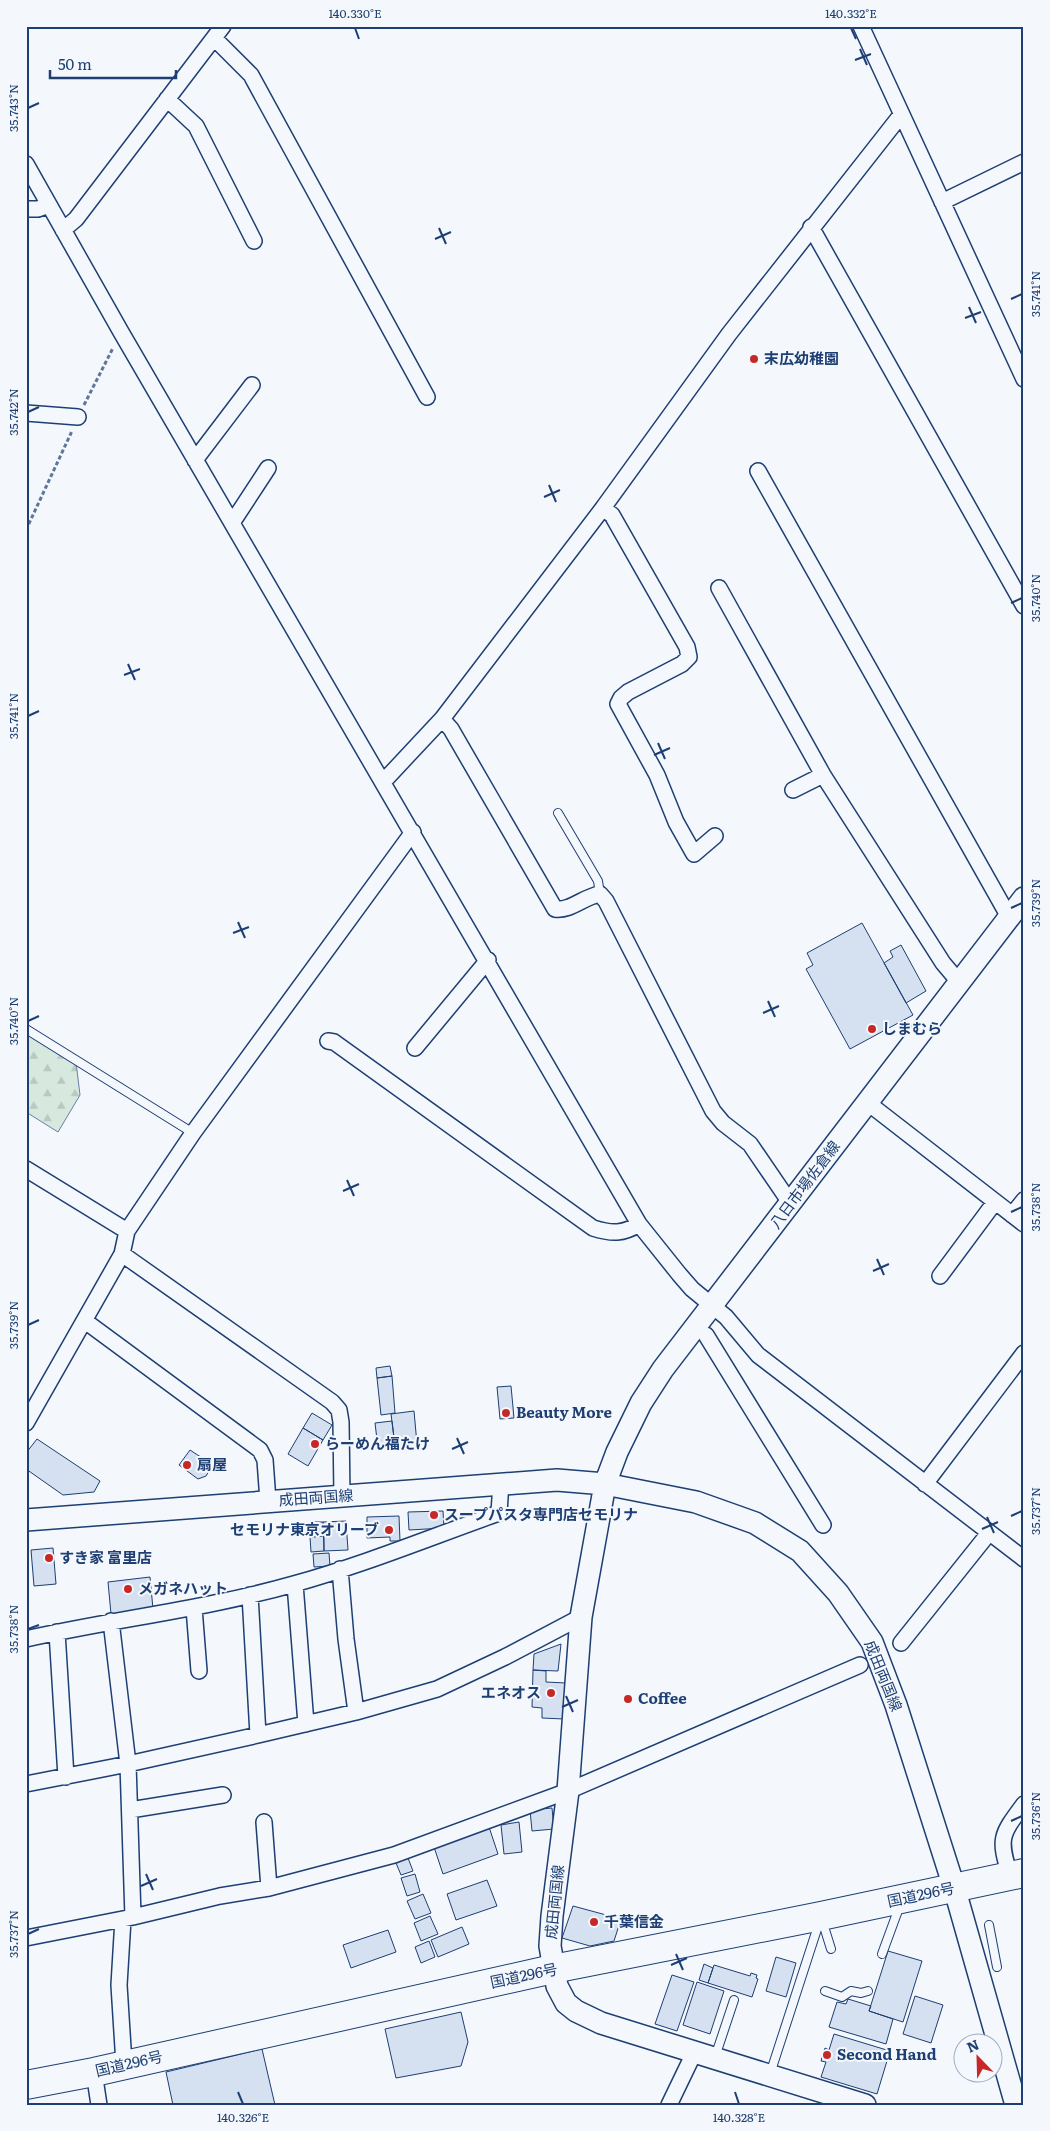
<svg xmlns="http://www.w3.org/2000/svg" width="1050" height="2131" font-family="Literata,'Noto Sans JP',serif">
<defs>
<pattern id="forest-firs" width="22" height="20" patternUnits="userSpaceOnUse" patternTransform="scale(1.25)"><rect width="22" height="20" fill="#d7e8df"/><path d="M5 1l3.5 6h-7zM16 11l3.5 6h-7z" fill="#b8c8c3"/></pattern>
</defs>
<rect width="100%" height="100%" fill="#f4f7fb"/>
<path fill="url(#forest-firs)" stroke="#687fa3" d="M26 1033 76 1062 80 1095 58 1132 26 1112Z"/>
<path fill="#d5e0f0" stroke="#1d3f73" d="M862 923 913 1015 850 1049 806 969 813 965 807 953Z
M901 945 926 991 906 1003 884 963 893 957 890 951Z
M390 1366 392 1376 377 1378 376 1368Z
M392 1376 395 1413 381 1415 377 1378Z
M511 1386 514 1418 500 1419 497 1387Z
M414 1411 417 1444 395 1446 391 1414Z
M312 1413 332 1425 323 1440 303 1428Z
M392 1421 395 1446 378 1448 375 1423Z
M303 1428 323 1440 308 1466 288 1454Z
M37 1439 100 1481 94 1492 63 1495 26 1469V1453Z
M190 1450 213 1465 206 1476 198 1479 179 1465Z
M443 1511 444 1528 409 1530 408 1512Z
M399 1516 400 1541H390V1537L367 1538V1517Z
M346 1521 348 1550 324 1551 323 1522Z
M313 1522H323L324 1536 313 1537Z
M324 1536V1551L311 1552 310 1537Z
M53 1548 56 1584 34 1586 31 1550Z
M329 1553 330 1566 314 1567 313 1554Z
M150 1577 153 1609 111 1614 108 1582Z
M561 1644 558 1671 533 1670 534 1654Z
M533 1670 546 1671V1682L566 1683 564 1719 542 1718V1708L532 1707Z
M552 1808 554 1829 532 1831 530 1810Z
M519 1822 522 1852 504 1854 501 1825Z
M489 1827 498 1854 443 1874 434 1847Z
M408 1858 413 1871 401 1875 396 1863Z
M415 1874 420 1892 407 1896 401 1878Z
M487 1880 497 1906 456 1920 447 1894Z
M423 1894 431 1913 415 1919 407 1901Z
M573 1906 621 1919 614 1941 590 1946 562 1938Z
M430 1916 438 1934 421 1941 414 1923Z
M462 1927 469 1944 438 1957 431 1940Z
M388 1930 396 1952 351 1968 343 1945Z
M429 1941 435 1957 421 1963 415 1947Z
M888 1951 922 1961 903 2022 869 2011Z
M776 1957 796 1963 786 1997 766 1991Z
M704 1964 713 1968 708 1983 699 1980Z
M714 1965 750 1976 751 1973 757 1975 756 1978 758 1979 752 1997 708 1983Z
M672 1975 694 1982 677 2031 655 2024Z
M697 1982 724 1991 710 2034 683 2025Z
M915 1996 943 2005 931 2043 903 2034Z
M848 1999 871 2006 869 2011 893 2019 886 2044 829 2027 837 2002 846 2004Z
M461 2012 468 2042 461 2066 396 2078 385 2029Z
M834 2034 890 2051 877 2094 821 2077 826 2062 821 2061 825 2048 829 2050Z
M262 2049 275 2105H173L166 2072Z"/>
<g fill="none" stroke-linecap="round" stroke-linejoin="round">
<defs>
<path id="lane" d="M558 813 598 881 600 894
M26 1029 193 1133
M822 1920 831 1949
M989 1925 997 1967
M882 1954 900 1905
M825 1991 842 1997 851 1991 861 1993 868 1991
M715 2057 734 2000
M770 2074 819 1923"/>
<path id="street" d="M861 26 1024 379
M214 38 251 75 427 397
M167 99 196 126 254 241
M26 164 121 332 639 1224 679 1274 692 1289 726 1317 758 1355 1024 1559
M942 202 1024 162
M26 209H38L46 206 47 202
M811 227 1024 606
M63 230 76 219 223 26
M26 413 78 417
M195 460 252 385
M758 471 1009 917
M603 508 612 515 687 647 689 657 682 664 628 692 621 698 618 704 657 775 676 822 694 854 715 836
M232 523 268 468
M719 588 823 775 943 963 959 982
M442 719 451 729 555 909C571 911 583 897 600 894L606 901 713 1111 723 1123 750 1144 791 1204
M383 782 442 719 603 508 729 334 901 115
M793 790 823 775
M328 1041 334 1042 593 1228C612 1234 623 1234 639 1224
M415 1048 488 960
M868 1103 1024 1224
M26 1169 127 1231
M1012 1215 1024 1200
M122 1254 332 1402 339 1410 341 1422 342 1497
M940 1276 995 1202
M85 1321 260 1450 265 1460 268 1501
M706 1335 823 1525
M26 1423 122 1254 127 1231 193 1133 413 832
M925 1484 1024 1353
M340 1569 346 1639 356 1712
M295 1584 306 1724
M250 1595 258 1735
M194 1608 199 1671
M111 1621 128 1764 133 1917
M57 1632 66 1777
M26 1639C115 1619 206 1609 294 1584 363 1565 431 1537 499 1513L501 1482
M901 1643 989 1533
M26 1784 128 1764 258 1735 356 1712 437 1689 505 1657 581 1617
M130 1810 223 1795
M264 1822 269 1888
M1010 1875C998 1838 1001 1835 1024 1804
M123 1919 119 1985 124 2064
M26 1938 133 1917 220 1896 269 1888 394 1855 568 1791 860 1665
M94 2072 99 2105
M669 2105 695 2051"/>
<path id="secondary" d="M26 1520 557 1480 605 1484 696 1502 755 1523 800 1551 838 1593 872 1642 896 1705 954 1887 1016 2105
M865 2105 601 2023 576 2011 566 2003 557 1986 550 1946 552 1916 568 1791 581 1617 605 1484 617 1452 641 1403 663 1369 1024 898"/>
<path id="highway" d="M26 2085 94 2072 553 1969 821 1916 1024 1873"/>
</defs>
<use href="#lane" stroke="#1d3f73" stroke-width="10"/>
<use href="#street" stroke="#1d3f73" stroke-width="18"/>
<use href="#secondary" stroke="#1d3f73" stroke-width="24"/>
<use href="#highway" stroke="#1d3f73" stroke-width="30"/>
<path stroke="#5e769c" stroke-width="3" stroke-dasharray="4 2.5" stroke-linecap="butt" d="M84 405 113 348
M26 530 72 431"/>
<use href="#lane" stroke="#f4f7fb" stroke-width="8"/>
<use href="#street" stroke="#f4f7fb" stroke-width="15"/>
<use href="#secondary" stroke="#f4f7fb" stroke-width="21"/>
<use href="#highway" stroke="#f4f7fb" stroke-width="28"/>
</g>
<path fill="none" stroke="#1d3f73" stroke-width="2" d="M355 28 359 39M851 28 856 39M860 49 867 65M855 60 871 54M28 108 39 103M439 228 446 244M435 239 451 232M1011 299 1022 294M969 307 976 323M965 318 981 312M28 412 39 407M549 485 556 502M544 497 560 490M1011 603 1022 598M128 664 135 680M124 675 140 669M28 716 39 711M658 743 665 759M654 755 670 748M1011 908 1022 903M238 922 245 938M233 933 249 927M768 1001 775 1017M763 1013 779 1006M28 1021 39 1016M347 1180 354 1196M343 1191 359 1184M1011 1212 1022 1207M877 1259 884 1275M873 1271 889 1264M28 1325 39 1320M457 1438 464 1454M452 1449 468 1442M1011 1516 1022 1511M987 1517 994 1533M982 1529 998 1522M28 1629 39 1625M566 1696 573 1712M562 1707 578 1700M1011 1821 1022 1816M146 1874 153 1890M141 1886 157 1879M28 1934 39 1929M676 1954 683 1970M671 1965 687 1958M238 2092 243 2104M735 2092 739 2104"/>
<g fill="#c62828" stroke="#f4f7fb" stroke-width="2">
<circle cx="754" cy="359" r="5"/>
<circle cx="872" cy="1029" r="5"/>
<circle cx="506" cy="1413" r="5"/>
<circle cx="315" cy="1444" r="5"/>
<circle cx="187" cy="1465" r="5"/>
<circle cx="434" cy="1515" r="5"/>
<circle cx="389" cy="1530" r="5"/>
<circle cx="49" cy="1558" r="5"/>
<circle cx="128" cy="1589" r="5"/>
<circle cx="551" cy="1693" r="5"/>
<circle cx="628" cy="1699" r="5"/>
<circle cx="594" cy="1922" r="5"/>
<circle cx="827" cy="2055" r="5"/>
</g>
<g text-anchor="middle" stroke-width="4" stroke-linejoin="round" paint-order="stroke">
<g font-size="15" font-weight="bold" fill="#1d3f73" stroke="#f4f7fb" text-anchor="start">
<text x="764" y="364">末広幼稚園</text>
<text x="882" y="1034">しまむら</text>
<text x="516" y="1418">Beauty More</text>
<text x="325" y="1449">らーめん福たけ</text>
<text x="197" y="1470">扇屋</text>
<text x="444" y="1520">スープパスタ専門店セモリナ</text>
<text x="379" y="1535" text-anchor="end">セモリナ東京オリーブ</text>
<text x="59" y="1563">すき家 富里店</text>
<text x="138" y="1594">メガネハット</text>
<text x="541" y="1698" text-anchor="end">エネオス</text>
<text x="638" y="1704">Coffee</text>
<text x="604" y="1927">千葉信金</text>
<text x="837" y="2060">Second Hand</text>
</g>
<g font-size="15" fill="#1d3f73" stroke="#f4f7fb">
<text transform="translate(805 1185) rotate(-53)" y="5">八日市場佐倉線</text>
<text transform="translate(316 1498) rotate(-4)" y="5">成田両国線</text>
<text transform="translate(883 1676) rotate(68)" y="5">成田両国線</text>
<text transform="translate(921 1895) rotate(-12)" y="5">国道296号</text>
<text transform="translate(555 1902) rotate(-84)" y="5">成田両国線</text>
<text transform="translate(524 1976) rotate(-12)" y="5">国道296号</text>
<text transform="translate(129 2064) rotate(-13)" y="5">国道296号</text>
</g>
</g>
<rect width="1050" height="2131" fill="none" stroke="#f4f7fb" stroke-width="55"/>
<g transform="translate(978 2058) rotate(337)"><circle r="24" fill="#f4f7fb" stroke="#9eadc5"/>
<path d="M0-4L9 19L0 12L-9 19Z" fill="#c62828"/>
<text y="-8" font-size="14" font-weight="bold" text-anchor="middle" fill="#1d3f73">N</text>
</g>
<path d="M50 70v8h126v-8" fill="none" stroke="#1d3f73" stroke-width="2.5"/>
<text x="58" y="70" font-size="15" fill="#1d3f73" stroke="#f4f7fb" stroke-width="4" paint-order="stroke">50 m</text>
<rect x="28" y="28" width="994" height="2076" fill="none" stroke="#1d3f73" stroke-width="2"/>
<g font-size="12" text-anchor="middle" fill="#1d3f73">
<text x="355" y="18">140.330°E</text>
<text x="851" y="18">140.332°E</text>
<text transform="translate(14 108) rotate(-90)" y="4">35.743°N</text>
<text transform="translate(1036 294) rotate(-90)" y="4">35.741°N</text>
<text transform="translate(14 412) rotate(-90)" y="4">35.742°N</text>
<text transform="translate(1036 598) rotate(-90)" y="4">35.740°N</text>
<text transform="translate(14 716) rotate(-90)" y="4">35.741°N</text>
<text transform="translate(1036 903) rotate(-90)" y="4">35.739°N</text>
<text transform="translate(14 1021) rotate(-90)" y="4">35.740°N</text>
<text transform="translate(1036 1207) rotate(-90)" y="4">35.738°N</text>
<text transform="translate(14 1325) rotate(-90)" y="4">35.739°N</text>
<text transform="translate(1036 1511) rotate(-90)" y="4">35.737°N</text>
<text transform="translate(14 1629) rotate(-90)" y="4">35.738°N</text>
<text transform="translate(1036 1816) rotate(-90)" y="4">35.736°N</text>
<text transform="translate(14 1934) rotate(-90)" y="4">35.737°N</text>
<text x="243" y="2122">140.326°E</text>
<text x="739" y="2122">140.328°E</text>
</g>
</svg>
